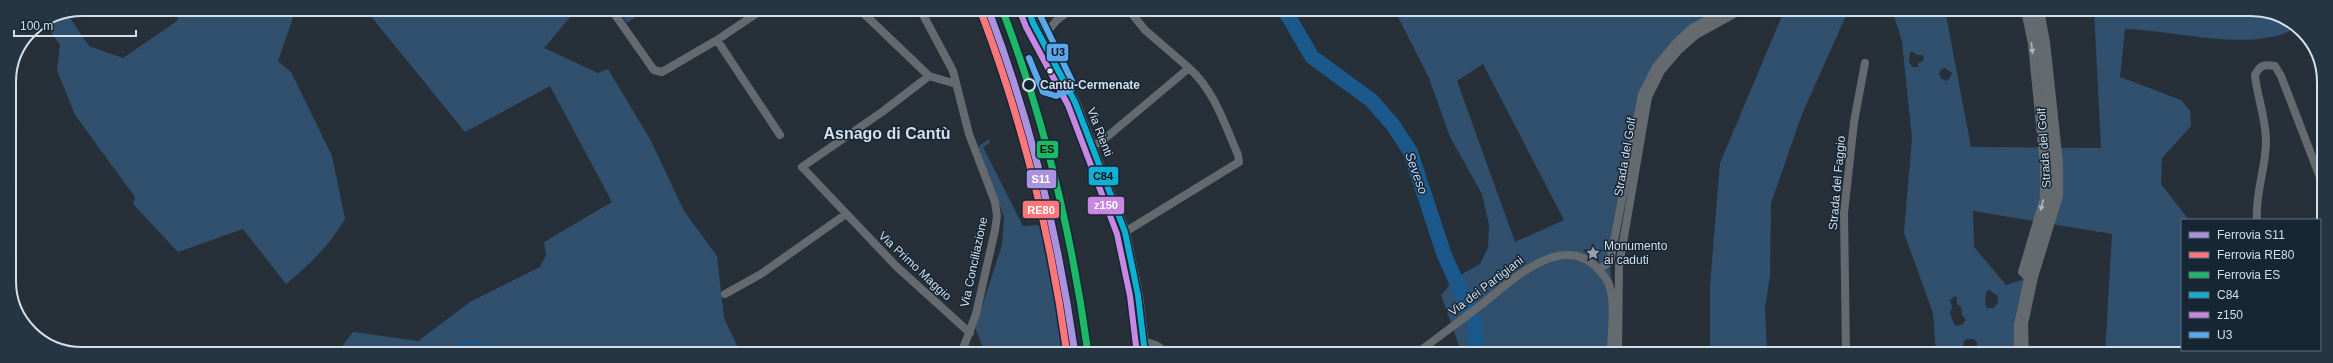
<svg xmlns="http://www.w3.org/2000/svg" width="2333" height="363" font-family="Helvetica,sans-serif">
<rect width="100%" height="100%" fill="#273039"/>
<path fill="#31506d" fill-rule="evenodd" d="M181 9H296L278 61 291 72 332 156 345 219C329 246 310 264 286 284L243 229 178 252 133 204 135 197 75 115 57 70 60 45 44 22 54 14 66 12 89 46 123 58 177 21Z
M365 9H566L571 16 544 48 598 73 608 69 650 139 684 211 717 256 724 318 741 354 337 353 353 332 418 341 470 302 540 267 546 255 544 242 612 202 550 86 465 132Z
M618 9H647L627 23Z
M1394 9H1727L1692 28 1656 67 1610 262 1612 307 1611 354H1462L1441 295 1457 277 1480 264 1488 248 1489 225 1482 194 1450 137 1429 78ZM1483 64 1564 220 1515 242 1457 81Z
M1785 9H1849L1802 114 1771 203 1770 276 1765 307 1767 354H1710V285L1720 163Z
M1892 10H1945L1971 147 2101 148 2094 10H2260L2298 27C2252 54 2177 30 2125 29L2120 77 2181 100 2190 111 2191 126 2162 158 2161 184 2189 220H2182V350H2209L2200 354H2105L2112 234 1973 211 1974 247 2006 285 2028 278 2018 354H1936L1933 313 1904 233 1912 138 1902 41ZM1910 52H1913L1917 55H1923L1924 59 1922 62 1918 63V67H1912L1909 62ZM1945 68 1952 73 1950 78 1946 81 1941 78 1939 73 1941 69ZM1989 290 1998 296V302L1994 308H1987L1985 304 1986 292ZM1955 296 1957 298V304L1961 307 1962 315 1966 320 1963 324 1958 326 1954 324 1950 313 1952 307 1950 300ZM1967 339H1974L1978 344 1973 349 1963 346 1964 341Z
M989 139 990 143 983 147 1023 226 1043 225 1064 354H986L975 328 1002 245 1004 217 979 149V146Z
M187 347 211 353H172Z"/>
<g fill="none" stroke-linecap="round" stroke-linejoin="round">
<path stroke="#1b598c" stroke-width="2.5" d="M451 354C453 350 455 346 459 344 472 339 497 345 508 354"/>
<path stroke="#1b598c" stroke-width="15" d="M1284 9 1312 57 1371 100 1393 125 1410 151 1444 254 1475 324 1477 354"/>
<path stroke="#656a6e" stroke-width="8" d="M611 9 651 66 654 70 662 72 717 40 763 9
M859 9 929 76
M920 9 953 71 969 134 995 202 997 216 995 230 976 314 961 354
M1128 9 1145 30 1189 68
M2025 10 2032 44 2044 165V198L2022 272 2028 278
M1041 39 1057 20 1071 9
M717 40 780 135
M956 84 929 76 882 112 802 167 896 266 970 333
M1092 146 1102 141 1189 68C1214 90 1225 125 1238 155L1239 162 1125 232
M2257 220C2255 193 2266 168 2266 141 2266 118 2257 97 2255 75 2260 65 2264 64 2275 66L2281 76 2323 185
M1599 269 1610 262 1642 94 1656 67 1674 45 1692 28 1727 9
M725 294 761 274 846 214
M1143 341 1156 345 1168 354
M1416 354C1438 337 1460 321 1481 305 1509 283 1558 234 1594 265 1599 270 1607 278 1609 284 1616 305 1611 332 1611 354
M1618 354 1619 266 1648 97 1661 71 1679 50 1696 35 1743 9
M1846 354 1844 213 1854 122 1865 63
M2018 354V325L2028 278 2052 197V164L2040 43 2033 10
M2025 354 2024 324 2034 277 2059 196V163L2046 42 2040 10"/>
<path stroke="#636b70" stroke-width="10" d="M1028 9 1033 23 1075 102 1125 232 1138 295 1145 354"/>
<defs>
<path id="bus-1" d="M1028 9 1033 23 1075 102 1125 232 1138 295 1145 354"/>
<path id="bus-2" d="M1020 12 1026 27 1068 105 1117 234 1130 296 1137 354"/>
<path id="bus-3" d="M1029 58 1043 92 1056 96 1072 89V81L1037 9"/>
</defs>
<use href="#bus-1" stroke="#162635" stroke-width="9"/>
<use href="#bus-2" stroke="#162635" stroke-width="9"/>
<use href="#bus-3" stroke="#162635" stroke-width="9"/>
<use href="#bus-1" stroke="#0dafd3" stroke-width="6"/>
<use href="#bus-2" stroke="#c787e3" stroke-width="6"/>
<use href="#bus-3" stroke="#5aa8eb" stroke-width="6"/>
<defs>
<path id="rail-1" d="M988 9C1031 121 1058 235 1075 354"/>
<path id="rail-2" d="M981 12C1023 123 1051 236 1067 354"/>
<path id="rail-3" d="M1002 9C1045 121 1072 235 1088 353"/>
</defs>
<use href="#rail-1" stroke="#162635" stroke-width="10"/>
<use href="#rail-2" stroke="#162635" stroke-width="10"/>
<use href="#rail-3" stroke="#162635" stroke-width="10"/>
<use href="#rail-1" stroke="#ab92e0" stroke-width="7"/>
<use href="#rail-2" stroke="#fd767a" stroke-width="7"/>
<use href="#rail-3" stroke="#1ab867" stroke-width="7"/>
</g>
<defs><path id="oneway-solid" d="M-6-.8H1V-3.2L6.5 0L1 3.2V.8H-6Z"/></defs>
<g fill="#adb6be">
<use href="#oneway-solid" transform="translate(2032 48) rotate(83)"/>
<use href="#oneway-solid" transform="translate(2042 205) rotate(105)"/>
</g>
<defs>
<symbol id="sight-bare" viewBox="-9 -9 18 18"><path d="M0-6L1.8-2.2L6-1.7L2.9 1.2L3.7 5.4L0 3.3L-3.7 5.4L-2.9 1.2L-6-1.7L-1.8-2.2Z" fill="#97a2ab" stroke="#162635" stroke-width="2.5" paint-order="stroke"/></symbol>
</defs>
<g fill-rule="evenodd">
<use href="#sight-bare" x="1583" y="243" width="20" height="20"/>
</g>
<circle fill="#d4dfe9" stroke="#162635" stroke-width="1.5" cx="1050" cy="71" r="3.5"/>
<circle fill="#162635" stroke="#d4dfe9" stroke-width="2" cx="1029" cy="85" r="6"/>
<g text-anchor="middle" stroke-width="3" stroke-linejoin="round" paint-order="stroke">
<g font-size="12" font-weight="bold" fill="#d4dfe9" stroke="#162635" text-anchor="start">
<text x="1040" y="89">Cantù-Cermenate</text>
</g>
<g font-size="12" fill="#d4dfe9" stroke="#162635">
<text transform="translate(1100 132) rotate(69)" y="4">Via Rienti</text>
<text transform="translate(2044 148) rotate(-94)" y="4">Strada del Golf</text>
<text transform="translate(1625 157) rotate(-80)" y="4">Strada del Golf</text>
<text transform="translate(1837 183) rotate(-85)" y="4">Strada del Faggio</text>
<text transform="translate(974 262) rotate(-78)" y="4">Via Conciliazione</text>
<text transform="translate(915 266) rotate(43)" y="4">Via Primo Maggio</text>
<text transform="translate(1486 286) rotate(-37)" y="4">Via dei Partigiani</text>
</g>
<g font-size="12" fill="#d4dfe9" stroke="#162635" text-anchor="start">
<text x="1604" y="250">Monumento<tspan x="1604" dy="14">ai caduti</tspan></text>
</g>
<g font-size="13" font-style="italic" fill="#bbdbfb" stroke="#162635">
<text transform="translate(1417 173) rotate(70)" y="5">Seveso</text>
</g>
<g font-size="16" font-weight="bold" fill="#d4dfe9" stroke="#162635">
<text x="887" y="139">Asnago di Cantù</text>
</g>
</g>
<path d="M0 0H2333V363H0ZM82 16H2251A66 66 0 0 1 2317 82V281A66 66 0 0 1 2251 347H82A66 66 0 0 1 16 281V82A66 66 0 0 1 82 16Z" fill="#253543" fill-rule="evenodd"/>
<path fill="none" stroke="#d4dfe9" stroke-width="2" d="M82 16H2251A66 66 0 0 1 2317 82V281A66 66 0 0 1 2251 347H82A66 66 0 0 1 16 281V82A66 66 0 0 1 82 16Z"/>
<g stroke="#162635" stroke-width="1.5">
<rect x="1046" y="43" width="23" height="19" rx="4" fill="#5aa8eb"/>
<rect x="1036" y="140" width="23" height="19" rx="4" fill="#1ab867"/>
<rect x="1088" y="166" width="31" height="20" rx="4" fill="#0dafd3"/>
<rect x="1026" y="169" width="31" height="20" rx="4" fill="#ab92e0"/>
<rect x="1087" y="196" width="38" height="19" rx="4" fill="#c787e3"/>
<rect x="1022" y="200" width="38" height="19" rx="4" fill="#fd767a"/>
</g>
<g font-size="11" text-anchor="middle" font-weight="bold" fill="#fff">
<text x="1041" y="183">S11</text>
<text x="1106" y="209">z150</text>
<text x="1041" y="214">RE80</text>
</g>
<g font-size="11" text-anchor="middle" font-weight="bold" fill="#111">
<text x="1058" y="56">U3</text>
<text x="1047" y="153">ES</text>
<text x="1103" y="180">C84</text>
</g>
<rect x="2181" y="219" width="140" height="132" fill="#162635" stroke="#62707d"/>
<rect x="2189" y="232" width="20" height="6" fill="#ab92e0" stroke="#62707d"/>
<text x="2217" y="239" font-size="12" fill="#d4dfe9">Ferrovia S11</text>
<rect x="2189" y="252" width="20" height="6" fill="#fd767a" stroke="#62707d"/>
<text x="2217" y="259" font-size="12" fill="#d4dfe9">Ferrovia RE80</text>
<rect x="2189" y="272" width="20" height="6" fill="#1ab867" stroke="#62707d"/>
<text x="2217" y="279" font-size="12" fill="#d4dfe9">Ferrovia ES</text>
<rect x="2189" y="292" width="20" height="6" fill="#0dafd3" stroke="#62707d"/>
<text x="2217" y="299" font-size="12" fill="#d4dfe9">C84</text>
<rect x="2189" y="312" width="20" height="6" fill="#c787e3" stroke="#62707d"/>
<text x="2217" y="319" font-size="12" fill="#d4dfe9">z150</text>
<rect x="2189" y="332" width="20" height="6" fill="#5aa8eb" stroke="#62707d"/>
<text x="2217" y="339" font-size="12" fill="#d4dfe9">U3</text>
<path d="M14 30v6h122v-6" fill="none" stroke="#d4dfe9" stroke-width="2"/>
<text x="20" y="30" font-size="12" fill="#d4dfe9" stroke="#162635" stroke-width="3" paint-order="stroke">100 m</text>
</svg>
